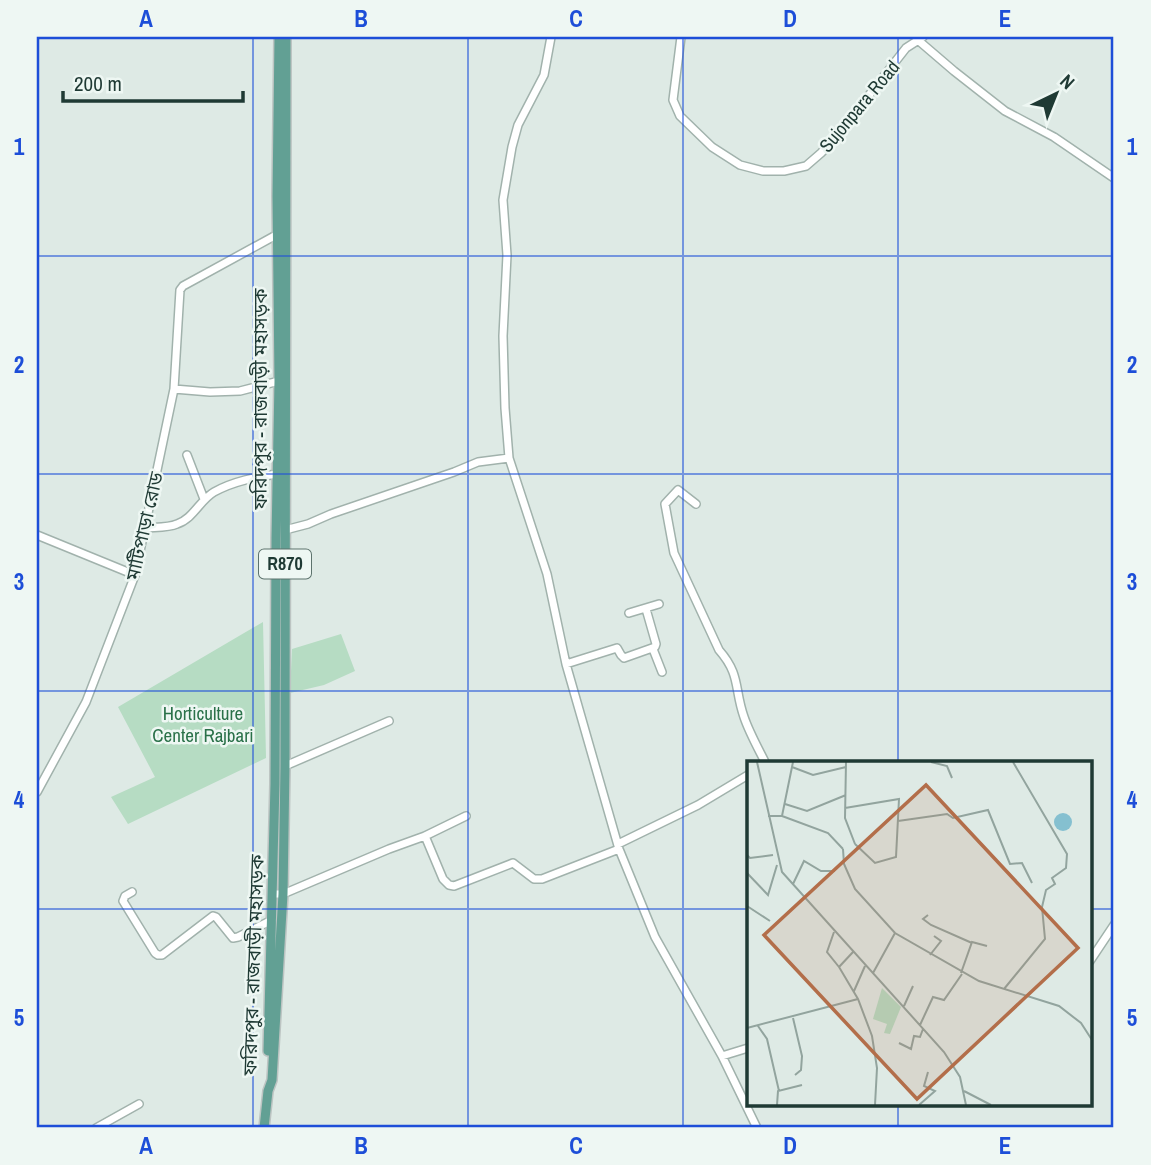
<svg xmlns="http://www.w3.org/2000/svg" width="1151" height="1165" font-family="'Archivo Narrow','Noto Sans Bengali',sans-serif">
<rect width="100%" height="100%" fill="#deeae5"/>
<path fill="#b6dcc3" d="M263 622 266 758 128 824 111 797 155 777 118 707Z
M341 634 355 671 324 685 290 693 292 649Z"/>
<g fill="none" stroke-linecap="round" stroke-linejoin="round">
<defs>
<path id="minor" d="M551 37 544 75 518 125 512 147 503 200 507 255 503 336 505 408 509 458 547 574 566 664 619 849 655 937 722 1056 757 1128
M681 37 673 100 680 116 712 147 740 165 763 171H784L806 166 821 153 837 136 906 48 923 37
M919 41 954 71 1005 111 1054 137 1114 178
M174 389 180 290 183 286 278 234
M187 455 204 499
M696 504 678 490 665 504 674 553 719 650C741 675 734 689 744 717 749 732 758 748 765 762
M145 528C155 527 168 528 177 524 193 519 200 500 214 492 234 481 256 477 277 474
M285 530 308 524 331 514 454 472 478 462 509 458
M37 535 135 575
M629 613 659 604
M653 649 662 672
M566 664 617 648 621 655 624 658 655 647 656 644 646 609
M285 766 389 721
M37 792 86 702 135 575 174 389 210 392 240 391 279 381
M425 836 466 816
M618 844 698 805 748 775
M132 892 125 896 123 901 155 953 158 955H162L213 916 216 917 233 938 238 937 272 920
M273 894H283L389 849 425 836 443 879 449 885 454 886 513 863 534 879H542L619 849
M1090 961 1114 925
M722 1056 748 1048
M96 1128 139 1104"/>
<path id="major" d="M268 1051 275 784 276 538 279 381 277 196 279 37
M264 1128 268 1091 272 1080 283 894 285 766 286 37"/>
</defs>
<use href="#minor" stroke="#a1b2ac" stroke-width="10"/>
<use href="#major" stroke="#bcc4c2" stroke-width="12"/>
<use href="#minor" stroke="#fff" stroke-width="7"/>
<use href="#major" stroke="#62a094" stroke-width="9"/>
</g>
<path fill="none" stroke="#1d4ed8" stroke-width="2" stroke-opacity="0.55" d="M253 37V1128M468 37V1128M683 37V1128M898 37V762M37 256H1114M37 474H1114M37 691H1114M37 909H748M1090 909H1114M898 1104V1128"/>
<g text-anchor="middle" stroke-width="5" stroke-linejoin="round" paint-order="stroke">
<rect fill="#eef7f3" stroke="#5d736d" stroke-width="2" x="259" y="549.5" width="52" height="29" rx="5"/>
<g font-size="18" font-weight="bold" fill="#1f3a34">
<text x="285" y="570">R870</text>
</g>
<g font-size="19" fill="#1f3a34" stroke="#eef7f3">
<text transform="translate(859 106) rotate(-50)" y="7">Sujonpara Road</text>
<text transform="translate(260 399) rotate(-90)" y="7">ফরিদপুর - রাজবাড়ী মহাসড়ক</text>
<text transform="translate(144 526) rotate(-77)" y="7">মাটিপাড়া রোড</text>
<text transform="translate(253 965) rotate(-88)" y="7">ফরিদপুর - রাজবাড়ী মহাসড়ক</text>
</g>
<g font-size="19" fill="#2a7149" stroke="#eef7f3">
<text x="203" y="720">Horticulture<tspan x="203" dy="22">Center Rajbari</tspan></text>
</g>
</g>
<g transform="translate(747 761)">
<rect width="345" height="345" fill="#deeae5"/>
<path d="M135 227 154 246 143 273 137 272 140 263 126 258Z" fill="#b6dcc3"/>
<path d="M307 61a9 9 0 1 1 18 0a9 9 0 1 1-18 0Z" fill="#85c0d0"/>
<path fill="none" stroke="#92a49e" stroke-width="2" d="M10 1 35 111 197 291 213 316 219 344M99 1 98 57 108 83M184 1 200 5 205 17M45 6 66 14 99 6M38 43 60 50 99 34M98 47 152 38 149 96 128 102 108 83M21 55H35L46 1M35 55 81 72 96 88M151 60 200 53 206 57 241 49 263 103 275 102 285 122M96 88 97 103 108 128 148 172 232 220 312 245 334 262 345 279M0 94 3 97 26 94M0 112 21 134 30 104M46 123 57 100 74 110H88M0 145 23 160M181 154 176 158 184 164 225 182M87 171 80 191 92 206M106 191 92 206 111 238 125 275 130 307 128 344M183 194 194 180 187 175M126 212 148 172M214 212 225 181 240 185M257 228 298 178 295 146 299 129 308 123 305 117 319 107 320 93 266 1M107 230 118 205M157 245 166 225M46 257 55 295 54 309 48 314M173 264 186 236 197 239 215 213M11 265 20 278 32 330M0 267 111 238M152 282 164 288 167 275 173 276 176 268M217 330 244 344M30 344 31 330 55 324M172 344 188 330 177 325 181 311"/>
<path fill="#b36e4a" fill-opacity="0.15" stroke="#b36e4a" stroke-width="3.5" d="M179 24 331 187 170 338 17 174Z"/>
<rect width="345" height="345" fill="none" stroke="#1f3a34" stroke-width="3.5"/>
</g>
<rect width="1151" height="1165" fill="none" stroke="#eef7f3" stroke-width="77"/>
<g transform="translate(1056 94) rotate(43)" stroke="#eef7f3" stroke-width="5" paint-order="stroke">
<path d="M0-5L12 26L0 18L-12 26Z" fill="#1f3a34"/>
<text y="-10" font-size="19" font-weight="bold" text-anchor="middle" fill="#1f3a34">N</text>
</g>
<path d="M63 91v10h180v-10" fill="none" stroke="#1f3a34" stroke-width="3.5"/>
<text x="74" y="91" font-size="21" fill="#1f3a34" stroke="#eef7f3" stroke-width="5" paint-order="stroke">200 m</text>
<rect x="38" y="38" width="1074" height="1088" fill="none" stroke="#1d4ed8" stroke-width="2.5"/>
<g font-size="23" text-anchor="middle" font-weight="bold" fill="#1d4ed8">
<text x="146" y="27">A</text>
<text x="361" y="27">B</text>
<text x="576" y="27">C</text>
<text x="790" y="27">D</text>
<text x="1005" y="27">E</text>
<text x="19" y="155">1</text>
<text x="1132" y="155">1</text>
<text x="19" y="373">2</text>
<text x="1132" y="373">2</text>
<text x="19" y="590">3</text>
<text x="1132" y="590">3</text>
<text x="19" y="808">4</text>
<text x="1132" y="808">4</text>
<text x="19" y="1026">5</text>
<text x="1132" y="1026">5</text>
<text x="146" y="1154">A</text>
<text x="361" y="1154">B</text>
<text x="576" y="1154">C</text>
<text x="790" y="1154">D</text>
<text x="1005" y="1154">E</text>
</g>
</svg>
